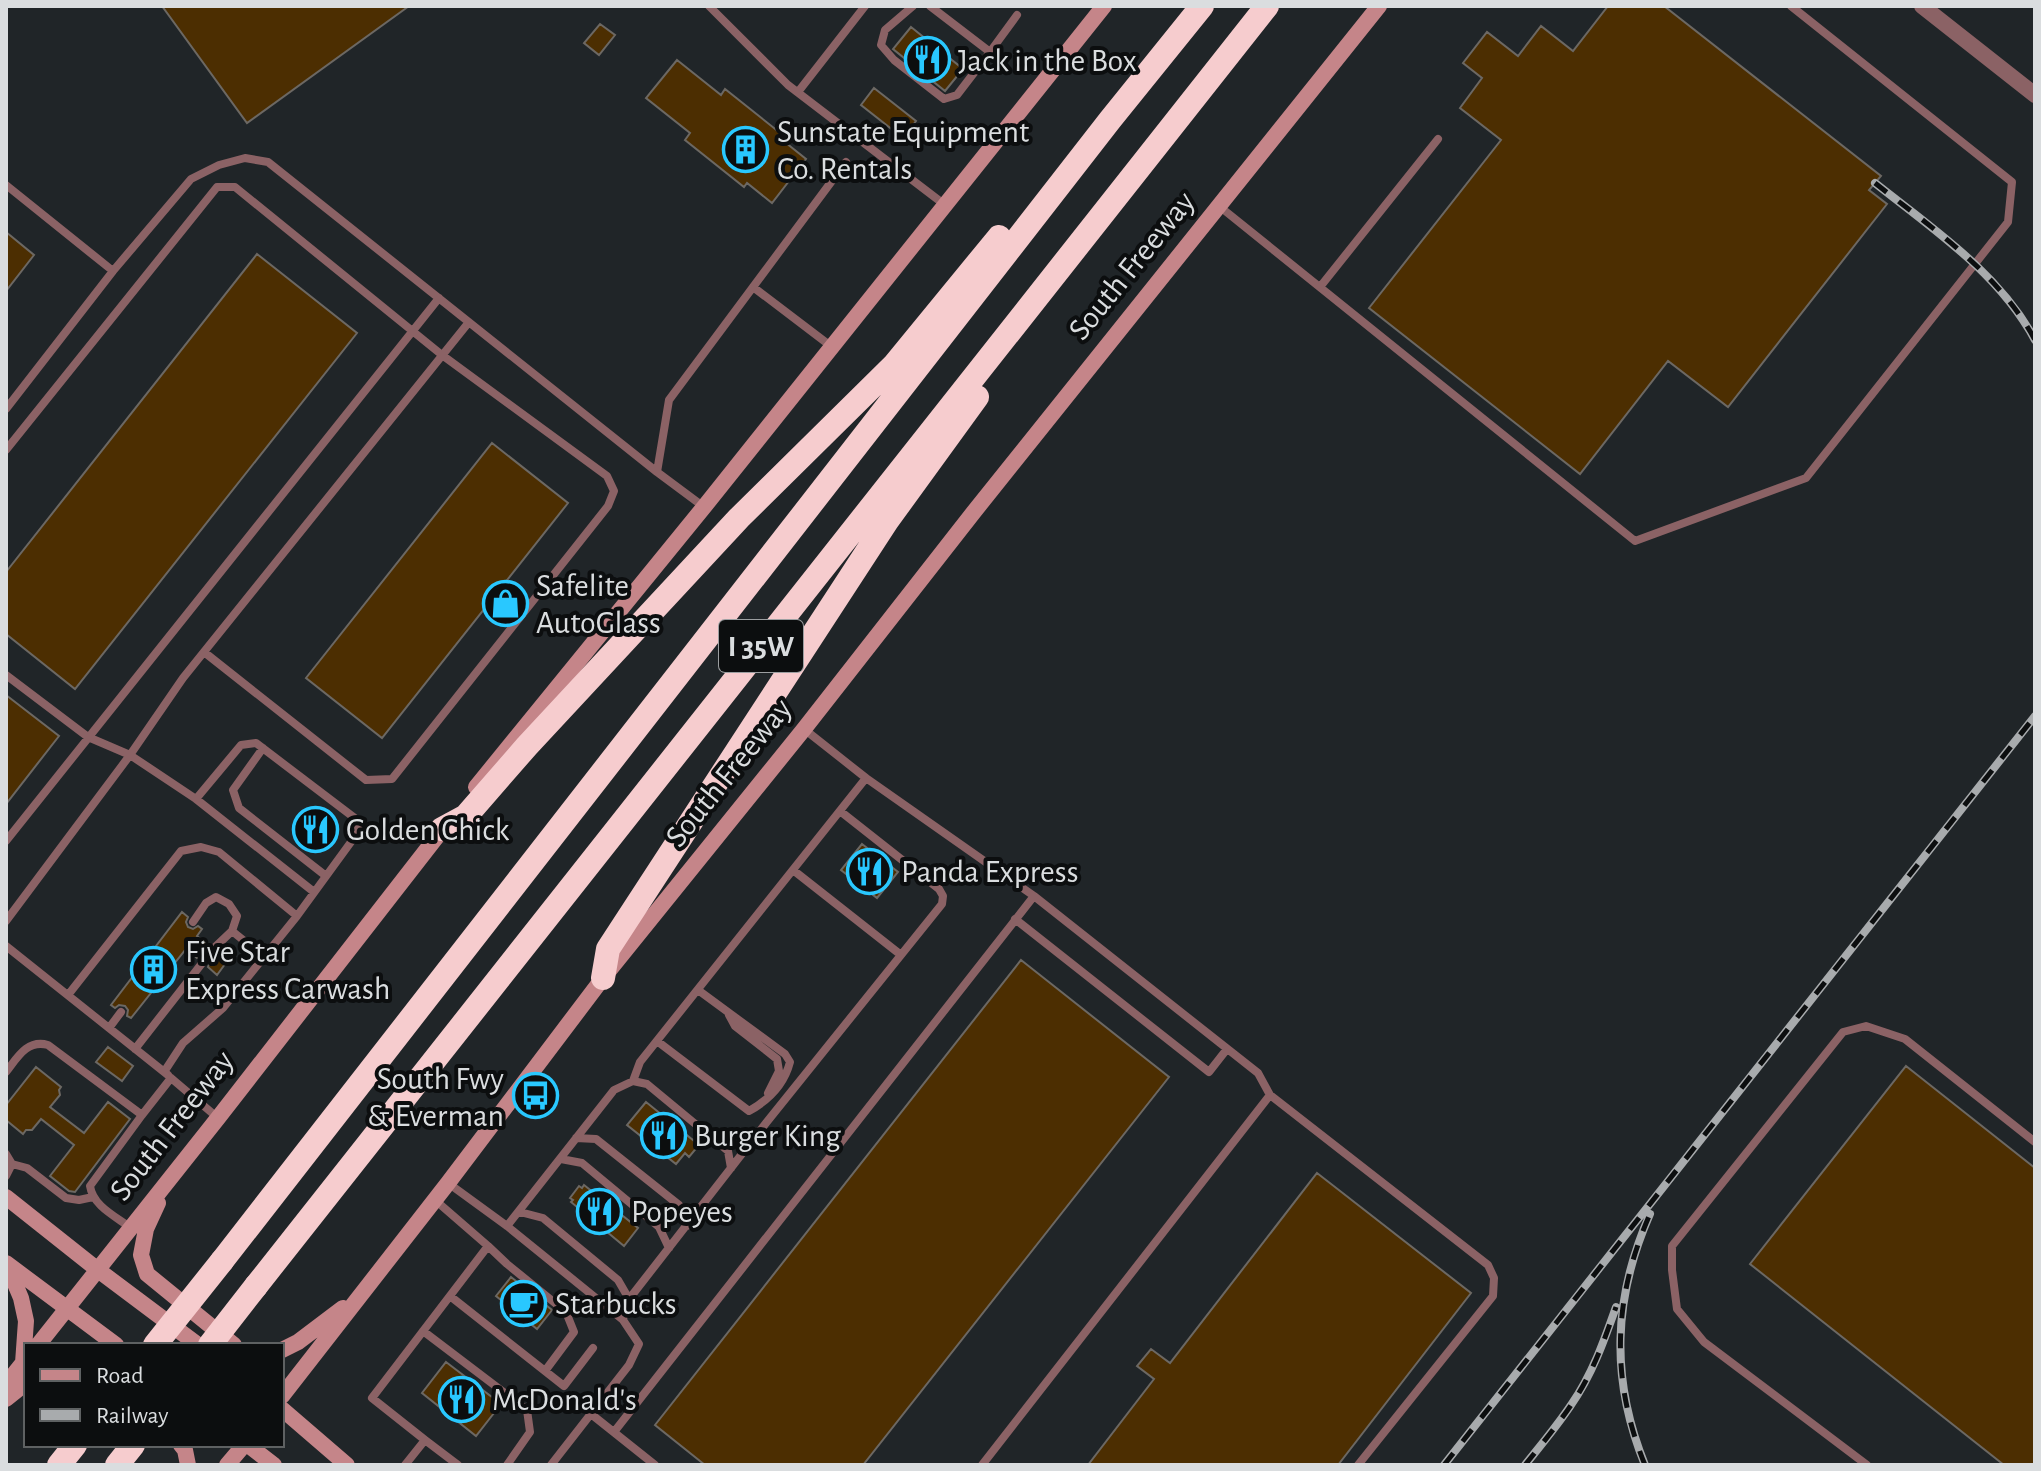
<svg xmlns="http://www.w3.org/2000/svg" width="2041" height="1471" font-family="'Alegreya Sans',sans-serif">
<rect width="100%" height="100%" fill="#202528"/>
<path fill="#4c2e01" stroke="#6c6863" stroke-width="2" d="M162 6H409L247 123Z
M1608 6H1664L1881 176 1869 190 1887 204 1728 407 1668 361 1580 474 1369 308 1501 140 1460 108 1482 78 1463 63 1487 32 1518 56 1541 26 1573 51Z
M600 24 615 35 599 55 584 43Z
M911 27 963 69 945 91 893 49Z
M677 60 721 95 725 89 784 136 781 139 806 159 772 203 747 183 744 187 685 140 690 133 646 98Z
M874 88 916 121 903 138 861 105Z
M6 232 34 255 6 291Z
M257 254 357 333 75 689 6 634V572Z
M492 443 568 503 382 738 306 678Z
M6 695 59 736 6 804Z
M862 844 898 872 877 898 841 870Z
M182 912 188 917 186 922 188 927 193 929 198 926 202 929 197 936 208 945 206 950 209 954 214 956 219 953 228 960 217 975 208 967 210 962 208 957 203 955 197 958 186 949 131 1018 127 1016 128 1010 125 1006 119 1005 115 1008 111 1005Z
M1021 960 1169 1077 863 1465H705L655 1425Z
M108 1047 133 1066 122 1081 96 1062Z
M1906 1066 2035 1168V1465H2004L1750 1264Z
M36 1067 61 1087 59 1090 60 1095 50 1107 84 1133 108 1102 130 1119 75 1192 69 1191 50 1176 74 1145 41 1119 32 1130H26L23 1134 6 1120V1105Z
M646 1102 699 1145 689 1157 685 1153 676 1164 627 1125Z
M1317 1173 1471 1293 1338 1465H1088L1154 1379 1137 1366 1151 1349 1170 1363Z
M584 1185 638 1228 624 1246 571 1202 573 1200 570 1198 579 1186 582 1188Z
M511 1277 552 1310 537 1329 496 1296Z
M446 1362 501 1404 476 1436 422 1393Z"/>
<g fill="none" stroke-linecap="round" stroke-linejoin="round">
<path stroke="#8b6265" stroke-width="8" d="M709 6 788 85 945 205
M913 6 885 30 881 45 894 60 944 99 957 95 990 52
M930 6 990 52 1017 15
M798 92 865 6
M6 185 113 271 191 179 219 165 245 158 268 162 657 472
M1219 206 1635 541 1806 478 2008 222 2012 182 1791 6
M753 287 832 347
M1320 287 1438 139
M6 409 113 271
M6 450 217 187H235L442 355 607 476 614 491 608 506 392 779 366 780 204 652
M704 507 657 472 669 400 846 162
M6 675 88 737 130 755 196 799 241 745 256 743 356 819 359 831 297 916
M804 729 866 778 1034 896
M263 748 233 790 239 808 326 876
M196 799 314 892
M6 841 439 298
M793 870 901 955
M1015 919 1209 1072 1227 1049
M6 921 130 755 183 678 469 322
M193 922 206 903 216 897 229 904 237 916 232 931 213 949
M232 931 264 957
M6 946 168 1075
M68 995 181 851 201 847 219 852 297 916 223 1008 183 1043 164 1072
M729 1015 735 1026 777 1059 779 1071 768 1093
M109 1028 121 1012
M657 1041 749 1111C769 1100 784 1085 790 1062L785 1054 698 990
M135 1049 203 962
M6 1072C17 1058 27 1039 48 1045L142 1115
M633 1081 640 1062 866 778
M576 1138 596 1139 679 1205 687 1226
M6 1154 12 1164 6 1176
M561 1159 582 1163 659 1227 669 1248
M12 1164 27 1168 66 1198 79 1200 93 1197
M448 1183 507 1226 623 1320
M520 1212 543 1218 618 1280 629 1299
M507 1226 614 1090 633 1081 647 1084 728 1151 731 1168
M131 1228C115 1216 93 1206 90 1186L142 1115 171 1078 218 1118
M488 1246 507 1264 566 1312 574 1332 545 1371
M450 1296 564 1386 593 1348
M423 1331 527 1410 530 1432 507 1465
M591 1414 655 1465
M614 1432 1034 896 1258 1073 1270 1095
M425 1440 458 1465
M405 1465 425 1440 372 1398 488 1246 435 1200
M551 1465 629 1365 639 1344 623 1320 626 1303 766 1123 942 904 943 896 939 889 840 811
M982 1465 1270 1095 1488 1265 1494 1278 1493 1296 1358 1465
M1867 1465 1704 1342 1677 1309 1672 1270V1246L1843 1032 1866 1026 1905 1039 2035 1142"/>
<path stroke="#8b6265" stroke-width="16" d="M1922 6 2035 95"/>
<path stroke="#c58589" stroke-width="16" d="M476 787 704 507 1104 6
M6 1197 98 1270 198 1345
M158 1203 146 1229 141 1255 147 1274 234 1345
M6 1263 116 1345
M7 1265 21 1298 26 1321 23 1363
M38 1345 218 1118 449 821
M282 1350 298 1342 343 1308
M6 1384 26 1359
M282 1396 448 1183 603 978 804 729 973 513 1379 6
M6 1399 26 1383
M282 1409 347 1465
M181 1445 185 1450 188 1465
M248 1445 274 1465
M227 1465 244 1445"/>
<path stroke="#f6ccce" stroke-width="24" d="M442 829 466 816 527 746 739 518 894 365 999 237
M603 978 608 949 887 521 977 397
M222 1261 1110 120 1202 6
M256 1286 1267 6
M59 1465 75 1445
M117 1465 133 1445"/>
<defs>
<path id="rail" d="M1875 183C1933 229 1999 273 2035 340
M1444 1465 2035 716
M1525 1465C1541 1445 1557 1426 1571 1405 1592 1375 1604 1341 1616 1307
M1645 1465C1610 1379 1613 1298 1650 1214"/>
</defs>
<use href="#rail" stroke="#a8abad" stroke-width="8"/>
<use href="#rail" stroke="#0c0e0f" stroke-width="5" stroke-dasharray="15" stroke-linecap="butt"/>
<path stroke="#f6ccce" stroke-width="24" d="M155 1345 222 1261
M210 1345 256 1286"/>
</g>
<defs>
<symbol id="restaurant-ring" viewBox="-11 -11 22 22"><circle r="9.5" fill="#0c0e0f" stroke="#29c8ff" stroke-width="1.5"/><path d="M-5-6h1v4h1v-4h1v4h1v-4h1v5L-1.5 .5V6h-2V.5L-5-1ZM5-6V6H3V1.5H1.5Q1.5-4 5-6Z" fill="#29c8ff"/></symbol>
<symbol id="building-ring" viewBox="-11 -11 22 22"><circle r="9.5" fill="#0c0e0f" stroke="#29c8ff" stroke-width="1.5"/><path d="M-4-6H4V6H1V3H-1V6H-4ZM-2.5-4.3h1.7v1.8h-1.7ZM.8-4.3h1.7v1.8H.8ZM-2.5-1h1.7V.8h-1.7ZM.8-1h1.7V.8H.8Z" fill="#29c8ff"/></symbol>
<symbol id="shop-ring" viewBox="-11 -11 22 22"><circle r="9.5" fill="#0c0e0f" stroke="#29c8ff" stroke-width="1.5"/><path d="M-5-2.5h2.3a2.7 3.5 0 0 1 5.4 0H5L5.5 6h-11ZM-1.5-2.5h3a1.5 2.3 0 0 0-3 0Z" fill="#29c8ff"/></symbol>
<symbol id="bus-ring" viewBox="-11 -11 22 22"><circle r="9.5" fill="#0c0e0f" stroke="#29c8ff" stroke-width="1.5"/><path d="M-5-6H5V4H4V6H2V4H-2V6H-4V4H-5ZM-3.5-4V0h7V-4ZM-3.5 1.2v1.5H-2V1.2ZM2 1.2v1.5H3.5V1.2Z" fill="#29c8ff"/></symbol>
<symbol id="cafe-ring" viewBox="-11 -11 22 22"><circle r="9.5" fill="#0c0e0f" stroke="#29c8ff" stroke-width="1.5"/><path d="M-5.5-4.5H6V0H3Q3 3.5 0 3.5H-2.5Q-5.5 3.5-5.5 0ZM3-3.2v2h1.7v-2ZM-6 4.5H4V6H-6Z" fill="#29c8ff"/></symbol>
</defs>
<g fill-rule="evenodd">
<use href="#restaurant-ring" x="902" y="34" width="51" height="51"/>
<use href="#building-ring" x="720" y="124" width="51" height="51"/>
<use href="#shop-ring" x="480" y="578" width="51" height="51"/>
<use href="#restaurant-ring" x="290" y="804" width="51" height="51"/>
<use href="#restaurant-ring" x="844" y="846" width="51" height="51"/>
<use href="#building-ring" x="128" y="944" width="51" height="51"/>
<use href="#bus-ring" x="510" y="1070" width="51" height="51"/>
<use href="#restaurant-ring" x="638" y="1110" width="51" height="51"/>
<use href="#restaurant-ring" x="574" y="1186" width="51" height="51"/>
<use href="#cafe-ring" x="498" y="1278" width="51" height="51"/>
<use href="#restaurant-ring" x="436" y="1374" width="51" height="51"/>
</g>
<g text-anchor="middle" stroke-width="8" stroke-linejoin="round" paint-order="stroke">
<rect fill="#0c0e0f" stroke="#9c9fa1" stroke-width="2" x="719" y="620" width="84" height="52" rx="6"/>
<g font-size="30" font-weight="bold" fill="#dadddf">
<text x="761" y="656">I 35W</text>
</g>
<g font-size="32" fill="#dadddf" stroke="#0c0e0f" text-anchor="start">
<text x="958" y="71">Jack in the Box</text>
<text x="777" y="142">Sunstate Equipment<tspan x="777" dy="37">Co. Rentals</tspan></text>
<text x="536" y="596">Safelite<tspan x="536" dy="37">AutoGlass</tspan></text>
<text x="346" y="840">Golden Chick</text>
<text x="901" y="882">Panda Express</text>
<text x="185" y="962">Five Star<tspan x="185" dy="37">Express Carwash</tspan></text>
<text x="504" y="1089" text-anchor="end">South Fwy<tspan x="504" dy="37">&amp; Everman</tspan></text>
<text x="694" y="1146">Burger King</text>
<text x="631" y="1222">Popeyes</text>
<text x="555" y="1314">Starbucks</text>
<text x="492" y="1410">McDonald's</text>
</g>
<g font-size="32" fill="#dadddf" stroke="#0c0e0f">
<text transform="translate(1131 265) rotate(-51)" y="11">South Freeway</text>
<text transform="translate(728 772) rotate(-51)" y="11">South Freeway</text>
<text transform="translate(171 1125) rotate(-52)" y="11">South Freeway</text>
</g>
</g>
<rect width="2041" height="1471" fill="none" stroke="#dadddf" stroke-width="16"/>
<rect x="24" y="1343" width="260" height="104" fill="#0c0e0f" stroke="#5e6162" stroke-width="2"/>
<rect x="40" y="1369" width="40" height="12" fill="#c58589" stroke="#5e6162" stroke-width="2"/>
<text x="96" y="1383" font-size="24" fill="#dadddf">Road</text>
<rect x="40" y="1409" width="40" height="12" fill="#a8abad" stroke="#5e6162" stroke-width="2"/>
<text x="96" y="1423" font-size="24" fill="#dadddf">Railway</text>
</svg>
